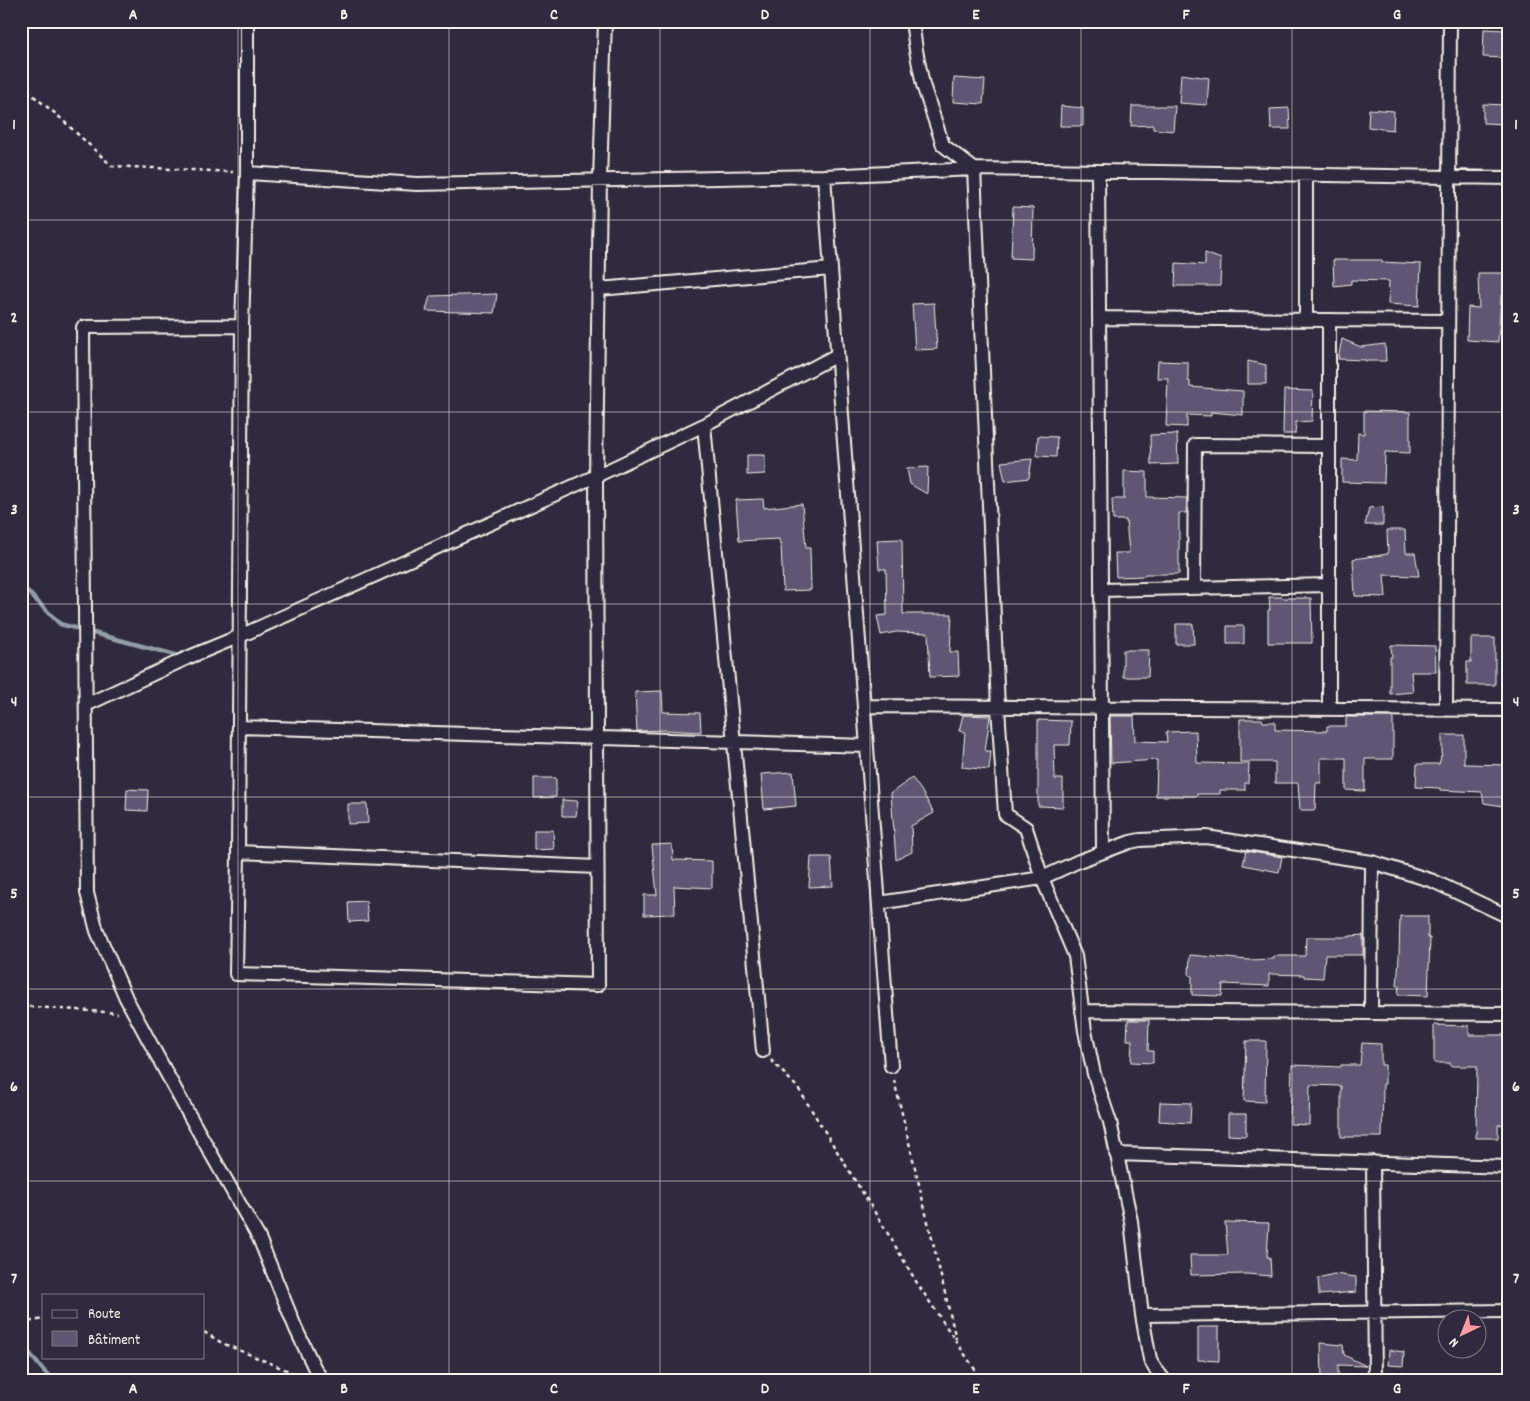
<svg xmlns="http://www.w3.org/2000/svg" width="1530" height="1401" font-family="Dekko,sans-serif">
<rect width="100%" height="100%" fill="#2f2a3d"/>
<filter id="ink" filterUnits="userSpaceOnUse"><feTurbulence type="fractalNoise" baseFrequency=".02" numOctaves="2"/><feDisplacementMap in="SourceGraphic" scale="10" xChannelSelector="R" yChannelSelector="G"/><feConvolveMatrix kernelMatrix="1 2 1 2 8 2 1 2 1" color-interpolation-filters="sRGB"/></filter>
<g filter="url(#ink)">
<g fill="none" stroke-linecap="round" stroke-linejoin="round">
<path stroke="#919ea5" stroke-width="4.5" d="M21 585 60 624 183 657
M21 1343 44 1371 53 1380"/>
</g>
<path fill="#615572" stroke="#f4f1e8" d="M1484 29 1505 30 1504 58 1483 57Z
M1181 74 1209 78 1207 105 1179 103Z
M954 78 985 80 983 104 953 102Z
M1483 104 1507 105V124L1483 123Z
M1061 106 1083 108V126H1060Z
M1132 106H1175L1173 131 1153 129V125L1131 126Z
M1289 108 1290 129H1271L1270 109Z
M1369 109 1394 111 1393 130 1368 127Z
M1013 207 1033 208 1032 259 1011 258Z
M1205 253 1221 259 1220 286H1175L1176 263 1205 265Z
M1333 260H1382V262L1421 264 1419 306 1388 304 1389 281 1351 280V284L1334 286Z
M1478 273H1503V296H1501L1498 342 1467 340 1468 307 1479 308Z
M497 294 494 313 426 311 430 296Z
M934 303 937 349 915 350 912 304Z
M1342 339 1361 347 1385 344 1386 361H1366V360L1338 359Z
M1158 361 1188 362V381H1190V387L1243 391V415L1211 412V416L1187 415V427L1166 426 1168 378H1157Z
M1248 361 1266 365V384H1248Z
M1284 390 1313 391 1312 421 1296 422 1295 434H1283Z
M1364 411 1410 412V453L1385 452 1384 483 1342 482V459L1357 460 1358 433 1364 434Z
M1177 434 1178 464 1151 465 1150 435Z
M1038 436 1057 437 1056 457 1037 456Z
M747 455H765V474L747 475Z
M1032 459 1029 478 1005 481 1001 462Z
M928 467 927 494 910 484 907 468Z
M1124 471 1147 472V497L1187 498 1186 513H1179V574H1145V576L1116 577 1115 553H1129L1126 520H1113L1112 499H1124Z
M763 499 764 508 802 504 806 548H810L811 590 783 591 781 544 780 545 779 539 739 541 736 500Z
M1383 507V525H1365L1369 508Z
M1387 530H1405L1406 553H1415L1419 576 1384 575 1386 597 1355 596 1353 559 1388 554Z
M902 539 903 614H952L950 652H958L959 676 930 677 928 633 896 632 881 635 877 616 887 615 886 569H879L877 540Z
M1269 597H1282V598H1311L1312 643H1268V610H1270Z
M1176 624H1193L1194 644H1176Z
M1227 626H1244V644H1227Z
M1471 638H1495V685H1467V662H1471Z
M1391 645 1435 646 1436 672H1411L1413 692 1390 694V657H1392Z
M1123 650H1149L1148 677H1123Z
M662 691 663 712 700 713 701 732 665 730 637 731 635 692Z
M963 715 990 716 985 751H991L989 770 962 767 965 732 959 731Z
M1110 716H1134L1135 741 1167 742 1166 732 1196 731 1197 763 1249 764 1248 783H1245V790H1220V794H1197V796H1156L1157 760 1111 763Z
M1346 717H1393V759H1365V791L1346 790V758H1321V783H1316L1315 810H1300L1298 783H1275V762H1240V719H1262L1263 722H1275V730L1327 731V726H1346Z
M1038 720 1071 721 1070 745H1054L1055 779H1063V807L1038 806Z
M1442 735H1464V764L1509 765V807L1484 803 1482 792 1440 790V788L1416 787 1417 764H1439L1442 753Z
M793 772 796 806 764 809 761 774Z
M534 778H556V797L534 798Z
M912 778 921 790 934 813 911 826 912 852 896 860 891 793Z
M127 789 148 790 147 811 126 810Z
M562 800 578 801 576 816H562Z
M348 804H367L368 823 348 824Z
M534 830H553L554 849 534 850Z
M672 844 673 860 712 861V888L674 886 675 914 644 915V895H657L652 845Z
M1246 851 1282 857 1279 872 1243 865Z
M811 857H831L833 886 809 887Z
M366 901 368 921 349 922 348 902Z
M1400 916H1428V938H1430L1428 996 1398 995 1399 986H1397L1399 957Z
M1363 935V955H1325L1323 978 1304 977V975L1269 974V986L1223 984 1222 996 1192 995V976L1189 975 1190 955 1249 960 1274 959V956H1305L1306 937H1350V936Z
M1128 1020H1149L1148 1051H1153V1063L1131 1062 1132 1040H1127Z
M1434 1025 1469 1026V1035H1509V1124L1498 1125V1138H1476L1477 1066H1450V1063H1434Z
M1246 1041H1266L1265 1102 1244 1101Z
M1362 1043 1381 1044V1065H1385V1084H1383L1382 1137H1341V1086L1310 1085 1309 1125 1290 1124 1292 1065 1341 1067V1065H1360Z
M1160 1102 1191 1103 1190 1123 1159 1121Z
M1228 1114H1246V1136L1228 1135Z
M1225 1222 1269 1223 1267 1257H1270L1271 1276 1247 1274 1191 1275 1190 1255H1228Z
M1334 1274 1356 1277V1292L1319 1295 1318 1278Z
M1198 1327H1219V1361L1198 1360Z
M1321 1343 1343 1345 1344 1355 1366 1366 1338 1365V1380H1322Z
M1389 1350 1404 1352 1403 1366 1388 1365Z"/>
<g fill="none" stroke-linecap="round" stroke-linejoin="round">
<defs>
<path id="street" d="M247 21V173L242 326 238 852 236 974 598 985 596 476 600 180 605 21
M912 21 916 50 923 85 943 145 974 169 998 707 1005 814 1026 828 1042 878 1075 956 1085 1031 1094 1074 1110 1122 1131 1221 1142 1315 1148 1349 1150 1359 1154 1367 1164 1380
M1098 171 1103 852
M247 173 417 184 824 176 974 169 1509 178
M824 176 891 1066
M599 289 831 269
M1099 318 1447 321
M1306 320V175
M1329 320V709
M242 326 83 327 87 893 97 931 126 998 188 1113 259 1238 296 1329 314 1367 322 1380
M704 425 763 1051
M1194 588 1195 445 1329 446
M1101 590 1329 585
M86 705 187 658 240 636 596 476 704 425 837 355
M864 706 1509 710
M1446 710 1450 21
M239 727 867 746
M238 852 597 867
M879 903 1042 878 1079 861 1130 842 1140 840 1206 837 1372 862 1433 881 1509 917
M1082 1011 1509 1014
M1371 1013 1372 862
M1116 1154 1509 1167
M1373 1162 1375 1380
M1142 1315 1509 1311"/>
</defs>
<use href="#street" stroke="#f4f1e8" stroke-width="16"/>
<path stroke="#f4f1e8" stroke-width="2.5" stroke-dasharray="4 4" stroke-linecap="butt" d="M21 86 56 114 112 166 233 172
M21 1006 118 1013
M771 1060 798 1088 890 1237 917 1283 982 1380
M894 1080 956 1339
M21 1323 44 1319
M204 1332 222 1343 303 1377"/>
<use href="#street" stroke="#2f2a3d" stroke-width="12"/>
</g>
</g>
<path fill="none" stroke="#f4f1e8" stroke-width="1" stroke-opacity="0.55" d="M238 21V1380M449 21V1380M660 21V1380M870 21V1380M1081 21V1380M1292 21V1380M21 220H1509M21 412H1509M21 604H1509M21 797H1509M21 989H1509M21 1181H1509"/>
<rect width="1530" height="1401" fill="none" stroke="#2f2a3d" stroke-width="55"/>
<rect x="42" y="1294" width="162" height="65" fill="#2f2a3d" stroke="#7e7a81"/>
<rect x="52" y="1310" width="25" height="8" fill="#2f2a3d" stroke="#7e7a81"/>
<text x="88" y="1318" font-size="15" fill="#f4f1e8">Route</text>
<rect x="52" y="1331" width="25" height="15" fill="#615572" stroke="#7e7a81"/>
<text x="88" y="1344" font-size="15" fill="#f4f1e8">Bâtiment</text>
<g transform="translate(1462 1334) rotate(223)"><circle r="24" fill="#2f2a3d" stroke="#7e7a81"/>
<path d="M0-4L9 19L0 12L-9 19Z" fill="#ff9aa2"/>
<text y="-8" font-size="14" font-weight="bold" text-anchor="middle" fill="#f4f1e8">N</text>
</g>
<rect x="28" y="28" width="1474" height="1346" fill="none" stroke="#f4f1e8" stroke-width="2"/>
<g font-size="16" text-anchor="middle" font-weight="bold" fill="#f4f1e8">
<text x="133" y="19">A</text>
<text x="344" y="19">B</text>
<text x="554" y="19">C</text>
<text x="765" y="19">D</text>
<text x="976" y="19">E</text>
<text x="1186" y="19">F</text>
<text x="1397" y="19">G</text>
<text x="14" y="129">1</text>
<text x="1516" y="129">1</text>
<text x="14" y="322">2</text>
<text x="1516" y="322">2</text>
<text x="14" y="514">3</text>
<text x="1516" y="514">3</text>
<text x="14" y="706">4</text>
<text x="1516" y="706">4</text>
<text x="14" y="898">5</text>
<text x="1516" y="898">5</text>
<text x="14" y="1091">6</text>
<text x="1516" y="1091">6</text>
<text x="14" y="1283">7</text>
<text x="1516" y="1283">7</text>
<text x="133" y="1393">A</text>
<text x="344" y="1393">B</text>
<text x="554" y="1393">C</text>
<text x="765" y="1393">D</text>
<text x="976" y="1393">E</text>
<text x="1186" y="1393">F</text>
<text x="1397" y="1393">G</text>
</g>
</svg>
